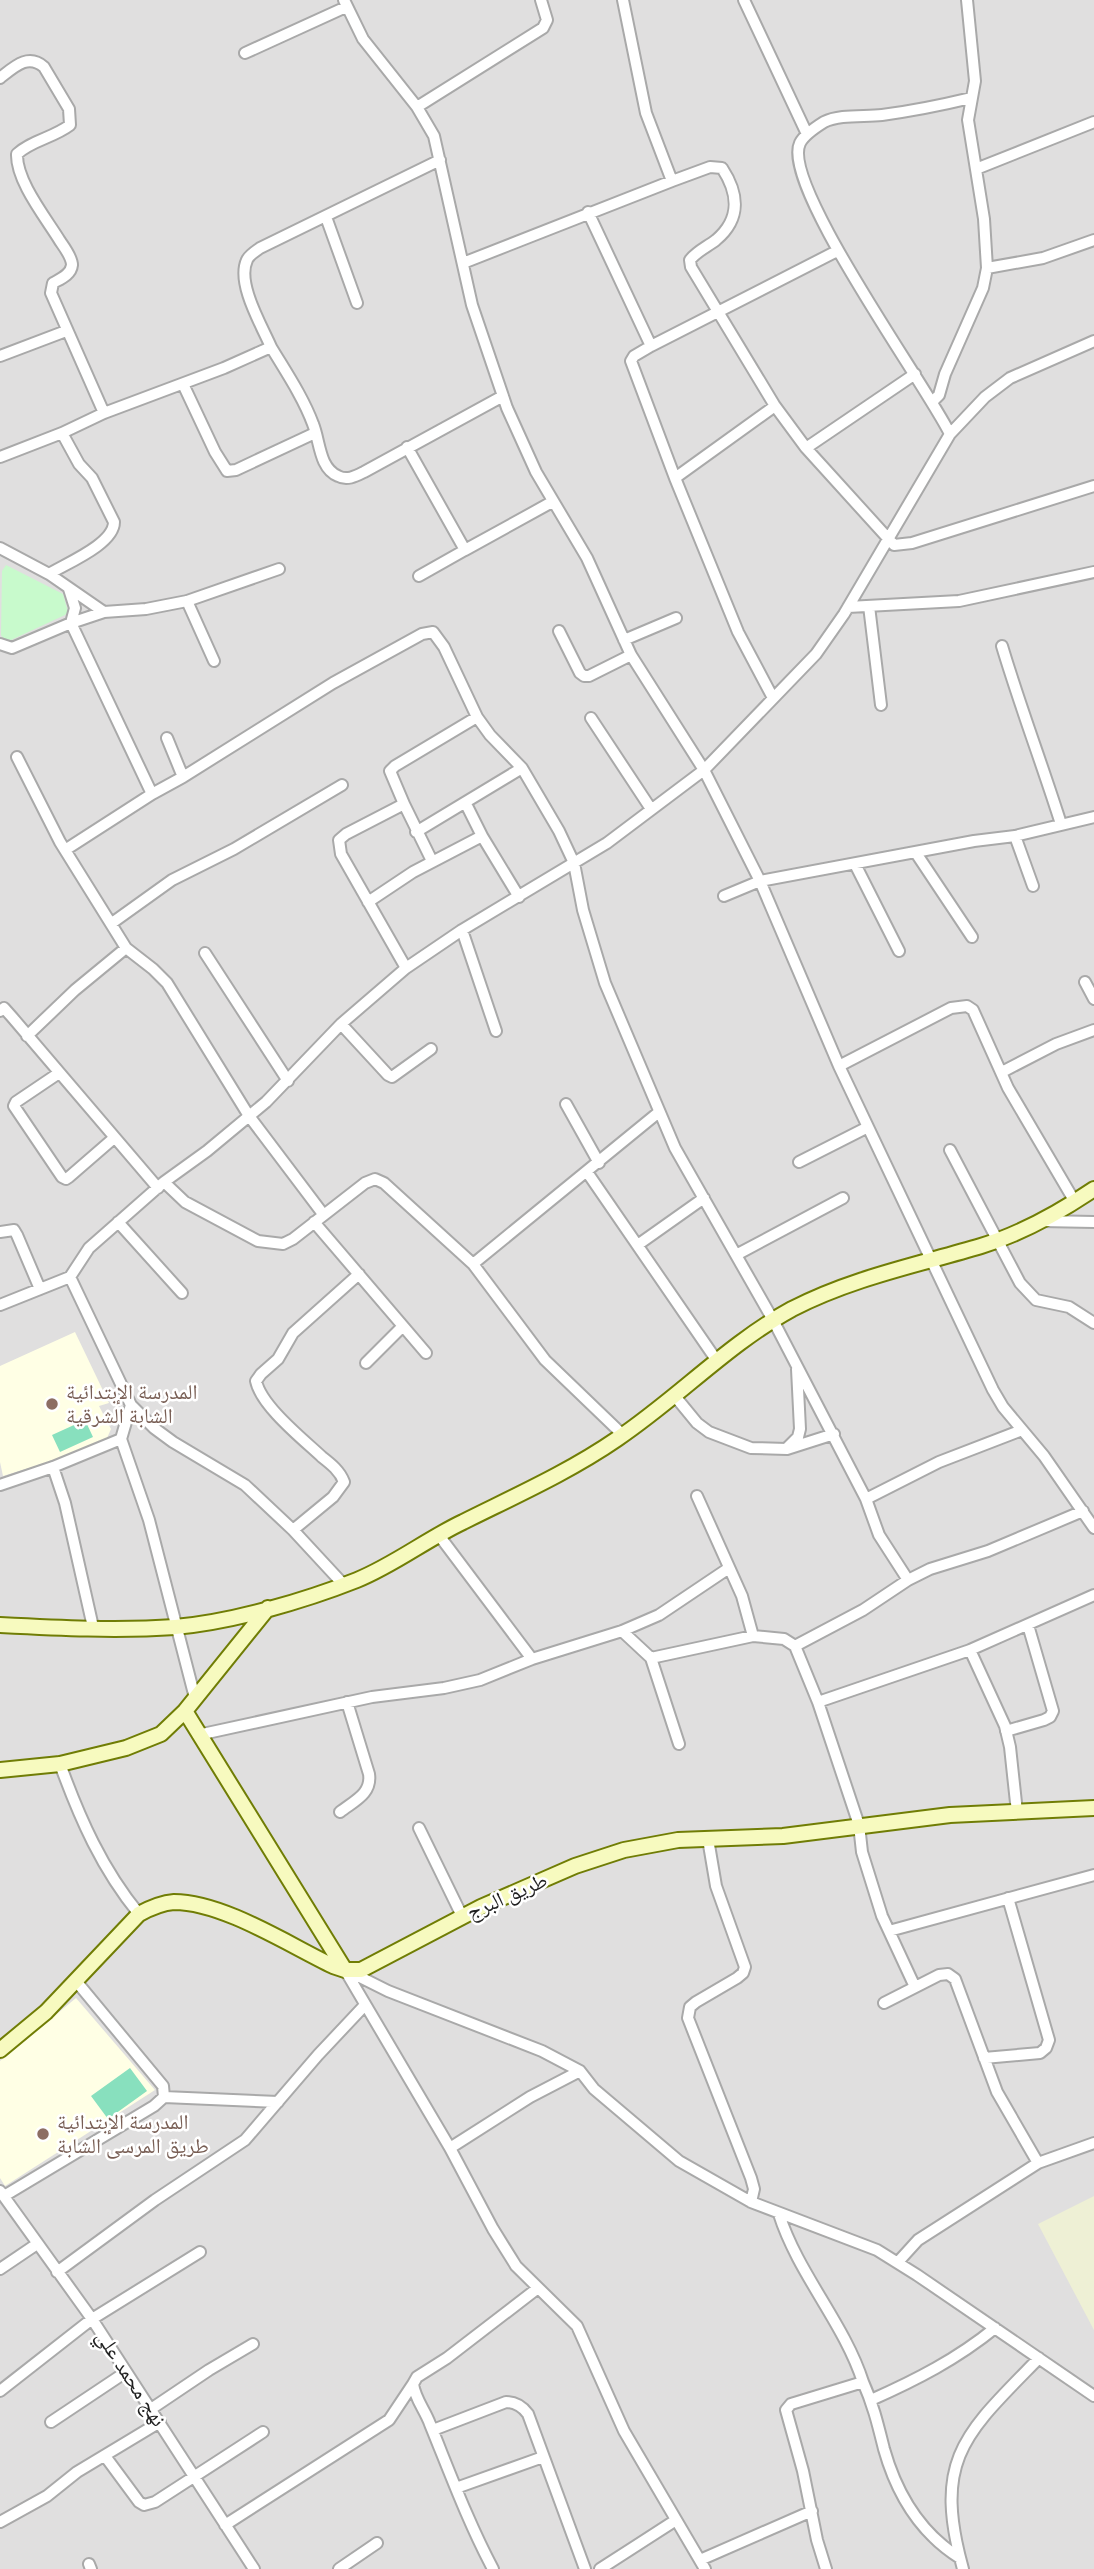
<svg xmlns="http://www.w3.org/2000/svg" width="1094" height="2569" font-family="Karla,'Noto Naskh Arabic',sans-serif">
<rect width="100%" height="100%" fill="#f2efe9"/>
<path fill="#e0dfdf" d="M0 0H1094V2569H0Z"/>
<path fill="#ffffe5" d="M75 1332 109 1403 99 1406 111 1429 104 1445 3 1476 0 1462V1366Z
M76 1998 155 2090 5 2186 0 2178V2061Z"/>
<path fill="#eef0d5" d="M1094 2196V2330L1038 2224Z"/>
<path fill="#c8facc" d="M6 565 63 594 68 612 65 615 11 640 4 639 1 635 2 571Z"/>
<path fill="#88e0be" d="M85 1420 93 1437 60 1452 52 1435Z
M130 2068 147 2091 108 2119 91 2096Z"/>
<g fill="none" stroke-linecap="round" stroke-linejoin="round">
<defs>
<path id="street" d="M344 0 363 39 417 107 434 136 472 305 507 408 536 472 587 558 631 655 704 770 760 881 839 1066 993 1390 1003 1407 1044 1456 1094 1528
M744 0 807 134
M245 53 346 7
M0 78C14 67 28 53 44 67L69 109 70 125C53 138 32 140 17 154 16 181 46 218 60 241 64 247 72 257 72 265 71 275 60 279 53 283L51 293 104 413
M417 107 543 28 547 20 541 0
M976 169 1094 122
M672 181 710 167 722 168C739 194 741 219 716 240 707 247 697 251 690 260L691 267 775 406 806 448 894 545 912 543 1094 486
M588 212 651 346
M326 217 357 303
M463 263 672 181 646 113 623 0
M987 268 1043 258 1094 240
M271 347C286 372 303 397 313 424 320 441 319 468 338 476 347 481 356 476 364 472L503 396
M0 356 66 331
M183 384 215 452 227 471 236 470 315 433
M933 401 939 395 945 374 983 288 987 268 984 219 968 120 975 81 967 0
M950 434C927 386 780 184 800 143 804 135 816 127 824 122 840 114 864 117 882 115 912 111 942 105 971 98
M407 447 465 550 419 576
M806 448 915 374
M0 457 62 433 104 413 224 368 271 347C262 326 236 283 247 260 249 255 256 251 260 248L440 160
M675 478 775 406
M0 548 49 574 104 612
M465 550 552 502
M49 574C67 563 114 544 114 522L92 478 79 464 62 433
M69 589 75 608 71 623 152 794
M187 601 214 661
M869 606 881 705
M848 607 959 601 1094 572
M559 631 580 673 584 676H589L631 655
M624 640 676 618
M0 644 12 648 71 623 104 612 146 609 187 601 279 569
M1002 646C1020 706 1042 764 1061 824
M773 698 738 632 675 478 631 361 634 356 651 346 837 251
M477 717 490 735 522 768 559 831 574 863 583 910 605 983 675 1148 773 1320 866 1499 879 1535 908 1580 863 1610 795 1646
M591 718 651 809
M167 738 183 777
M17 757 60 842 126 948 153 969 167 983 249 1116 323 1214
M404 804 432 861
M466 804 482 836
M416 832 522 768
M1015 836 1033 886
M65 850 152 794 183 777 333 683 422 634 433 632 444 647 477 717 395 766 390 771 404 804 346 834 339 840 341 854 406 968
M916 853 972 937
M855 864 899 951
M724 896 760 881 974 841 1015 836 1094 817
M368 902 413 872 482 836 519 897
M112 923 172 880 234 849 342 785
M462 930 496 1031
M205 953 288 1081
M1085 982 1094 999
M0 1011 4 1008 12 1017 158 1188
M341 1024 388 1075 392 1077 431 1049
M27 1036 75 990 126 948
M839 1066 951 1008 967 1006 973 1010 1008 1088 1075 1202
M1002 1072 1056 1044 1094 1030
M59 1073 16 1102 14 1106 62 1177 66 1179 69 1177 114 1138
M566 1104 599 1163
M950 1150 1020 1283 1036 1300 1069 1307 1094 1323
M799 1162 868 1127
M587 1172 717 1361
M164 1182 185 1202 258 1241 283 1244 293 1239 365 1183 375 1179 384 1183 473 1264 545 1360 623 1435
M1041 1221 1094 1222
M118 1222 182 1293
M314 1222 426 1353
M0 1232 14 1230 17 1235 40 1289
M639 1244 704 1198
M736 1255 843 1198
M473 1264 659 1112
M70 1277 131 1405 154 1428 173 1442 245 1485 293 1530 343 1584
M0 1305 70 1277 89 1248 164 1182 207 1151 266 1102 341 1024 406 968 462 930 607 843 704 770 816 654 844 614 950 434 985 397 1010 378 1094 341
M366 1363 403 1326
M674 1395 697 1423 709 1432 751 1448 787 1449 834 1434
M131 1405 121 1439 149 1520 195 1698
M788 1447 798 1437 800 1429 797 1369
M53 1467 65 1503 93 1627
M0 1485 53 1467 121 1439
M697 1496 742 1596 753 1636
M866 1499 939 1462 1022 1430
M293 1530 333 1497 344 1482C340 1471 331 1464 322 1457 304 1440 261 1406 256 1381L261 1374 278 1359 293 1333 359 1274
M438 1534 532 1659
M908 1580 930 1569 988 1551 1083 1511
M622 1631 651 1658 679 1744
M970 1650 1005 1726 1010 1747 1017 1812
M651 1658 753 1636 784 1639 795 1646 818 1702 859 1825 862 1852 882 1916 915 1987
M818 1702 970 1650 1094 1595
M1006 1731 1044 1720 1050 1717 1053 1711 1028 1625
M198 1735 372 1697 444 1688 480 1680 532 1659 622 1631 659 1615 729 1568
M60 1764C80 1819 102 1869 139 1914
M340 1812C354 1801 372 1794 369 1774L347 1702
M419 1828 462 1916
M708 1839 716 1886 745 1967 743 1973 737 1978 696 2002 690 2007 688 2018 751 2178 754 2189 751 2202
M889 1931 1094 1875
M345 1970 450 2148 493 2229 516 2266 577 2326 624 2431 705 2569
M348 1971 388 1991 542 2051 580 2071 594 2089 679 2161 751 2202 877 2250 917 2275 1094 2396
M884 2003 939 1975 948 1974 955 1979 997 2092 1038 2163
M984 2058 1040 2053 1046 2048 1049 2040 1008 1898
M164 2097 278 2102
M450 2148 530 2097 580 2071
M0 2191 92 2319 254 2569
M4 2196 154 2106 164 2097 163 2086 76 1981
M779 2214C798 2274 844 2323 863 2382L791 2404 786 2410 803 2471 817 2540 826 2569
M898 2262 918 2240 1038 2163 1094 2143
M0 2269 37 2244
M57 2272 155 2200 245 2140 318 2055 365 2005
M863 2382C873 2404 878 2425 884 2449 897 2495 920 2533 960 2558
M0 2391 92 2319 200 2252
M871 2400C916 2380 957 2359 995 2328
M151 2409 209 2370 253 2344
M51 2422 126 2372
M433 2430 506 2402C515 2402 522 2406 528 2414L585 2569
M105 2456 139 2502 144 2505 155 2502 263 2432
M456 2488 543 2457
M0 2522 47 2496 77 2472 160 2422
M225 2525 389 2420 413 2384
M700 2560 812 2511
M89 2564 91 2569
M339 2569 377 2543
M493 2569C468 2522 450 2473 430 2424 425 2410 415 2399 413 2384L417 2377 447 2358 538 2288
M600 2569 676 2520
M963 2569C932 2458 966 2433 1039 2358"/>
<path id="secondary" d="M0 1625C58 1628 118 1631 175 1627 232 1622 304 1601 357 1580 394 1565 427 1539 463 1522 515 1496 569 1472 617 1439 678 1398 728 1344 792 1309 852 1278 917 1265 981 1246 1020 1234 1060 1212 1094 1189
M185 1711 345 1970
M0 1770 60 1764 126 1748 161 1734 185 1711 268 1608
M0 2050 46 2012 139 1914C150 1908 161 1903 174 1902 223 1902 289 1945 333 1966L345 1970H361L481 1907 575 1866 624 1850 678 1840 783 1836 950 1815 1094 1808"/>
</defs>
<use href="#street" stroke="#a9a9a9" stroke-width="14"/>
<use href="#secondary" stroke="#707d05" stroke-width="18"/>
<use href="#street" stroke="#fff" stroke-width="10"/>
<use href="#secondary" stroke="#f7fabf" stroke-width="14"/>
</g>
<g fill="#8d6e63" stroke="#fff" stroke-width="2.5">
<circle cx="52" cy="1404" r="7"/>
<circle cx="43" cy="2134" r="7"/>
</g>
<g text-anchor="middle" stroke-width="5" stroke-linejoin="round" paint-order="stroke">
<g font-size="21" fill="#785e54" stroke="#fff" text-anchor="start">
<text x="66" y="1399">المدرسة الإبتدائية<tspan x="66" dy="24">الشابة الشرقية</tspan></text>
<text x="57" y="2129">المدرسة الإبتدائية<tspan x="57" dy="24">طريق المرسى الشابة</tspan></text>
</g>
<g font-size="21" fill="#222" stroke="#fff">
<text transform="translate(507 1896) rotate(-24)" y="7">طريق البرج</text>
<text transform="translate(131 2378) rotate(57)" y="7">نهج محمد علي</text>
</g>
</g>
</svg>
